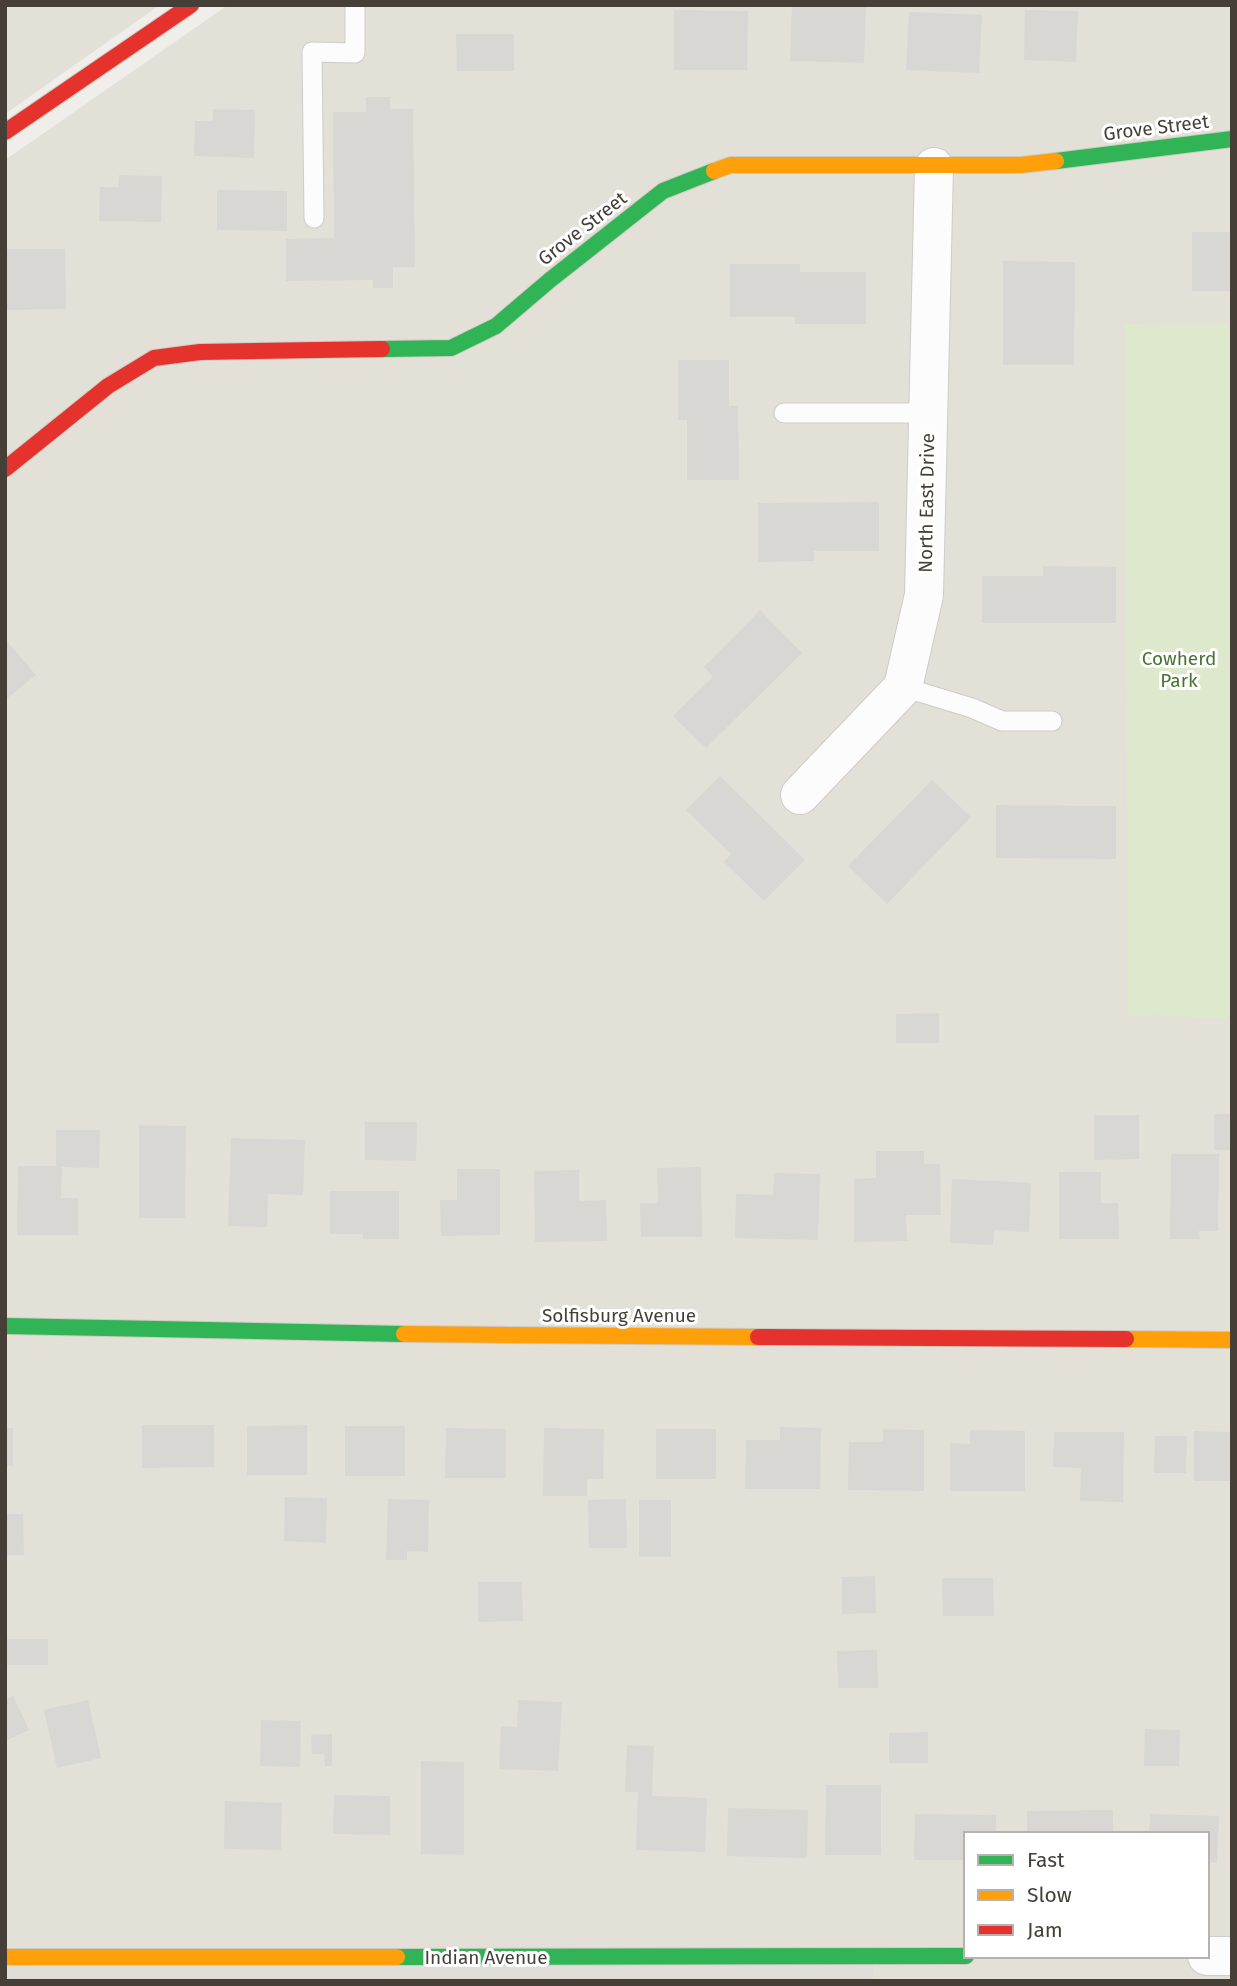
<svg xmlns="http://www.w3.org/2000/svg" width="1237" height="1986" font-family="'Fira Sans',sans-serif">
<rect width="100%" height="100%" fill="#f0eeea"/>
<path fill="#e3e0d8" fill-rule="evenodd" d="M5 5H160L5 114Z
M228 5H1232V1981H874L875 1949H5V160ZM966 1834H1207V1956H966Z"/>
<path fill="#e1deda" d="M5 1949H875L874 1981H5Z"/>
<path fill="#dde8cc" d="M1232 323V1019L1128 1014 1125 324Z"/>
<path fill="#d9d7d3" d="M792 5H866L864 63 790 61Z
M674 10 748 11 747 70H674Z
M1025 10 1078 11 1076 62 1024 60Z
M909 12 982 15 979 73 906 70Z
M456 34H514V71H457Z
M366 97H390V109H413L415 267H393V288H373V280L286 281V239L334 238 333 112H366Z
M213 109 255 110 254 158 194 156 195 121H213Z
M119 175 162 176 161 222 99 221 100 187H118Z
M217 190 287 191V231L217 230Z
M1192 232H1232V291H1192Z
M5 249H65L66 309 5 310Z
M1003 261 1075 262 1074 365H1003Z
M730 264H800V272H866V324H795V317H730Z
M678 360H729V406H738L739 480H687V420H678Z
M879 502V551H814V561L758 562V503Z
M1043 566 1116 567V623H982V576H1043Z
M760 610 802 653 706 748 673 716 713 677 704 667Z
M5 639 36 675 5 700Z
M720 776 805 860 764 901 724 862 731 854 686 810Z
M932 780 971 817 887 904 848 866Z
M996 805 1116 806V859L996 858Z
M939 1013V1043H896V1014Z
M1214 1114H1232V1150H1214Z
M1094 1115H1139V1159L1094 1160Z
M365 1122H417L416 1161 365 1160Z
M139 1125 186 1126 185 1218H139Z
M56 1130H100L99 1168 62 1167 61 1198H78V1235H17L18 1166H56Z
M231 1138 305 1140 303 1195 268 1194 267 1227 228 1226Z
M876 1151H924V1164H940L941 1215H906L907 1241 854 1242V1179L876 1178Z
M1171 1154H1219L1218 1231H1199L1200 1239H1170Z
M701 1167 702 1237H641L640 1203H658L657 1168Z
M457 1169H500V1235L441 1236 440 1200H457Z
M579 1170V1201L606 1200 607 1241 535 1242 534 1171Z
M1059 1172H1101V1203H1118L1119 1239H1059Z
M774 1173 820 1174 818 1240 735 1238 736 1194 773 1195Z
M952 1179 1031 1183 1029 1232 994 1230 993 1245 950 1243Z
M330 1191H399V1239H363V1234H330Z
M142 1425H214V1467L142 1468Z
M307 1425V1475H247V1426Z
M345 1426H405V1476H345Z
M780 1427 821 1428 820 1489H745L746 1440H780Z
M5 1428H13V1466H5Z
M446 1428 506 1429V1478H445Z
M544 1428 604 1429 603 1479H587V1496H543Z
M656 1429H716V1479H656Z
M883 1429 924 1430V1491L848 1490 849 1442H883Z
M970 1430 1025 1431V1491H950V1443L970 1444Z
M1194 1431 1232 1432V1481H1194Z
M1054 1432H1124L1123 1502 1080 1501 1081 1468 1053 1467Z
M1155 1436H1187L1186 1473H1154Z
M285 1497 327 1498 326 1543 284 1541Z
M388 1499 429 1500 428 1552 407 1551V1560H386Z
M626 1499 627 1548H589L588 1500Z
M639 1500H671V1557H639Z
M5 1514H23L24 1555H5Z
M875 1576 876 1613 842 1614V1577Z
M942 1578H993L994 1616H943Z
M478 1582H522L523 1621 478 1622Z
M5 1639H48V1665H5Z
M877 1650 878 1688H838L837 1651Z
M13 1696 29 1730 5 1741V1700Z
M88 1700 101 1758 57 1768 44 1710Z
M518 1700 562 1702 558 1771 499 1769 501 1726 517 1727Z
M261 1720 301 1721 300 1767 260 1766Z
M1145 1729 1180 1730 1179 1766H1144Z
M928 1732V1763H889V1733Z
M332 1734V1766H325L324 1754H312L311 1735Z
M627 1745 654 1746 652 1796 707 1798 705 1852 636 1850 638 1792H625Z
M421 1761 464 1762V1855L421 1854Z
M826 1785H881V1855H825Z
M334 1795 390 1796V1835L333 1834Z
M225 1801 282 1803 281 1850 224 1849Z
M728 1808 808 1810 807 1858 727 1856Z
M1113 1810V1834H1027V1811Z
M915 1814 996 1815V1834H966V1860H914Z
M1150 1814 1219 1816 1217 1863 1207 1862V1834H1149Z"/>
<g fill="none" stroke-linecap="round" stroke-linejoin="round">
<defs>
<path id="lane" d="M314 218 312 52 355 53V5
M784 413H928
M903 687 972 708 1002 721H1052"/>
<path id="street" d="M800 795 903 687 924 595 934 167
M1207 1956H1232"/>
<path id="fast" d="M1056 161 1232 139
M382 349 451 348 496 326 550 280 663 191 714 171
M5 1326 404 1334
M397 1957 966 1956"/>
<path id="slow" d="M714 171 731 165H1021L1056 161
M404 1334 758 1337
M1126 1339 1232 1340
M5 1957H397"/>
<path id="jam" d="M5 132 191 5
M5 469 108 386 154 358 200 352 382 349
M758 1337 1126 1339"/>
</defs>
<use href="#lane" stroke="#ceccc8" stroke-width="21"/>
<use href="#street" stroke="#ceccc8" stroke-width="40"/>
<use href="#fast" stroke="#cecbc2" stroke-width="18"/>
<use href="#slow" stroke="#cecbc2" stroke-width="18"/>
<use href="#jam" stroke="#cecbc2" stroke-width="18"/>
<use href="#lane" stroke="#fdfcfc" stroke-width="19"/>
<use href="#street" stroke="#fdfcfc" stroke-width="38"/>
<use href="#fast" stroke="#30b455" stroke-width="16"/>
<use href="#slow" stroke="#ff9f0a" stroke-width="16"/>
<use href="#jam" stroke="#e5322d" stroke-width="16"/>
</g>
<g text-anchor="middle" stroke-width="6" stroke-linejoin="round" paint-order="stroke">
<g font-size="19" fill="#453f37" stroke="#fff">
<text transform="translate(1156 127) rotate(-7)" y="7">Grove Street</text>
<text transform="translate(582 228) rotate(-38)" y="7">Grove Street</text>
<text transform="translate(926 503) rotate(-89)" y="7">North East Drive</text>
<text x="619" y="1322">Solfisburg Avenue</text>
<text x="486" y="1964">Indian Avenue</text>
</g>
<g font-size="19" fill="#49722f" stroke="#fff">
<text x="1179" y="665">Cowherd<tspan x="1179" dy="22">Park</tspan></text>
</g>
</g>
<rect width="1237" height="1986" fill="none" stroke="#453f37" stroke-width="14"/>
<rect x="964" y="1832" width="245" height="126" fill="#ffffff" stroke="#b5b2af" stroke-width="2"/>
<rect x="978" y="1855" width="35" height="10" fill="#30b455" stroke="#b5b2af" stroke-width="2"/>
<text x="1027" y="1867" font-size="21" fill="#453f37">Fast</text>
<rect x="978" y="1890" width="35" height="10" fill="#ff9f0a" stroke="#b5b2af" stroke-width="2"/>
<text x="1027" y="1902" font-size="21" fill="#453f37">Slow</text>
<rect x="978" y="1925" width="35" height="10" fill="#e5322d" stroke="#b5b2af" stroke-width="2"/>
<text x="1027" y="1937" font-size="21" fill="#453f37">Jam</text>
</svg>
